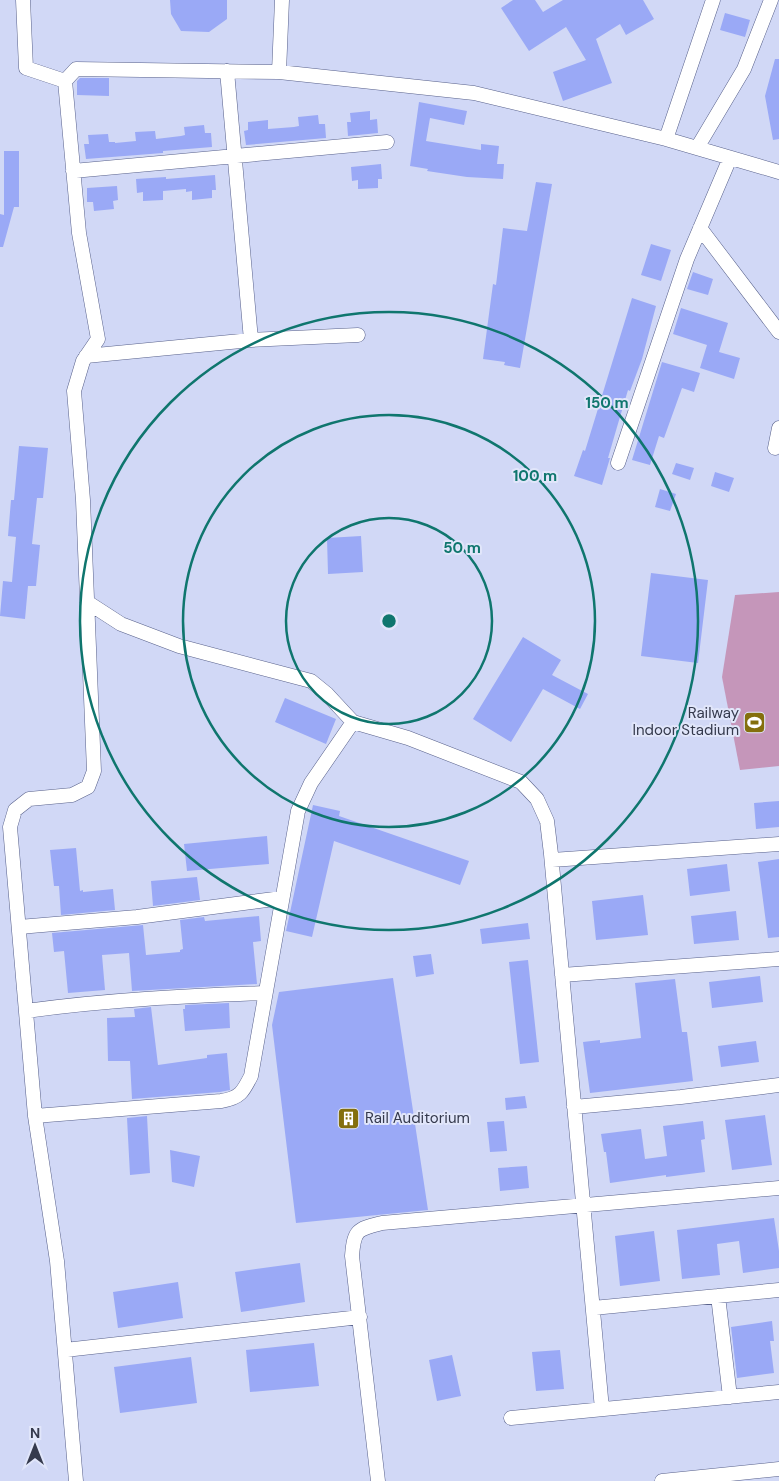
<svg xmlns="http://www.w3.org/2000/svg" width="779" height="1481" font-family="'DM Sans',sans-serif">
<rect width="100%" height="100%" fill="#d1d8f6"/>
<path fill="#c596ba" d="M779 592V766L740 770 722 677 735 595Z"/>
<path fill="#9aa9f6" d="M170 0H227V19L209 32 181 31 171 14Z
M513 0H535L543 12 563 0H643L654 19 626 35 620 24 596 39 612 83 563 101 553 72 586 60 566 27 529 51 501 8Z
M725 13 750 20 745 37 720 30Z
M775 59H779V139L773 140 765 96Z
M80 78H109V96L77 95V81Z
M419 102 467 111 464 125 430 118 426 141 481 150V144L499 146 497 164H504L503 179 467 177 427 171 428 169 410 166Z
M370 111V120L377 119 378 133 348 136 347 122H351L350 113Z
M318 115 319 124H325L326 138 246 145 244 131 248 130V122L268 120V129L294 127 299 126 298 117Z
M204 125 205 133H211L212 147 163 151V153L86 159 84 144H89L88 135 108 134 109 142H115V143L136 141 135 132 155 131 156 139 181 136 185 135 184 127Z
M4 151H19V207H14L3 247H0V214L4 215Z
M381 164 382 179H378V188L358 189V180L352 181 351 167Z
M215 175 216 190H212V198L192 200V191L186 192V189L163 191V200L143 201V192L137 193 136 179 166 177V179Z
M536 182 552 184 520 368 504 365 505 362 483 359 493 284 496 285 503 228 527 231Z
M117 186 118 200 113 201 114 209 94 211 93 202H87V188Z
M651 244 671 250 661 281 641 275Z
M693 272 713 279 708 295 687 289Z
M632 298 656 306 642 359 630 391 628 390 617 427 608 458H610L602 485 574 476 583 450 585 451Z
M681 308 728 323 719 352 740 358 734 379 700 368 707 345 673 334Z
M662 362 700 373 694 392 682 388 664 438 659 436 650 465 632 460Z
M19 446 48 448 43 498H37L32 544 40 545 36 586H28L25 619 0 616 3 581 12 582 16 537 8 536 11 500H14Z
M676 463 694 468 690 480 672 474Z
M715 472 734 478 729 492 711 486Z
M660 489 676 494 670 511 655 507Z
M361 536 363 572 328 574 327 538Z
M651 573 708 580 698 663 641 656Z
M523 637 561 660 552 675 588 694 580 709 543 689 511 742 473 719Z
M285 698 336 719 326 744 275 722Z
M779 801V827L756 829 754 803Z
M313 805 340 811 339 816 469 861 460 885 334 841 312 937 286 931Z
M267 836 269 864 187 871 184 844Z
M76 848 80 891 83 890V892L113 889 115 910 61 915 59 886H54L50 850Z
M779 859V937L768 938 758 862Z
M727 864 730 891 690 896 687 869Z
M197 877 200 900 153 906 151 881Z
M643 895 648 935 596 940 592 901Z
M736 911 739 940 694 944 691 916Z
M259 916 261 941 253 942 257 984 132 991 129 953 102 955 105 990 68 993 64 951 54 952 52 933 143 925 146 955 180 952V950L183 949 180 920 204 917 205 921Z
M528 923 530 939 482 944 480 929Z
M431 954 434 974 416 977 413 956Z
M528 960 539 1062 520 1064 509 962Z
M760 976 763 1002 712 1008 709 982Z
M393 978 428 1210 296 1223 272 1025 279 992Z
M675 979 682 1032H687L693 1081 590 1093 583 1042 600 1040V1043L641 1038 635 983Z
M229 1003 230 1028 185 1031 183 1009H185V1005Z
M151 1007 158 1065 207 1058V1055L227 1053 230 1090 220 1092 132 1099 130 1061H108L107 1018 135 1017 134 1009Z
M756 1041 759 1062 721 1067 718 1046Z
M525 1096 527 1108 506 1110 505 1098Z
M765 1115 772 1165 732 1170 725 1120Z
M147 1116 150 1173 130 1175 127 1118Z
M504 1121 507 1151 490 1152 487 1122Z
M703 1121 705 1139 701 1140 705 1172 666 1177V1175L610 1183 606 1152H604L601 1134 641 1129 645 1159 667 1156 663 1126Z
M170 1150 200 1156 194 1187 172 1182Z
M527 1166 529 1188 500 1191 498 1168Z
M774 1218 779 1251V1268L743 1273 739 1241 717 1244 720 1275 682 1279 677 1230Z
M654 1231 660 1281 620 1286 615 1236Z
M300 1263 305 1302 241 1312 235 1272Z
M178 1282 183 1318 118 1328 113 1292Z
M772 1321 774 1341H770L774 1373 737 1378 731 1327Z
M314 1343 319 1386 250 1392 246 1350Z
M560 1350 564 1389 536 1391 532 1352Z
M452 1355 461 1396 437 1401 429 1360Z
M191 1357 197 1403 120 1413 114 1367Z"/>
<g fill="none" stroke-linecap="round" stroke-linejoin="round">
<defs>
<path id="minor" d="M23 0 26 68 65 81 79 233 98 339 83 361 74 391 83 500 94 771 88 787 72 795 29 799 15 810 10 827 35 1116 57 1261 76 1481
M282 0 279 72 474 93 666 139 713 0
M227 71 251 340
M65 81 76 69 279 72
M666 139 779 172
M697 148 744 69 771 0
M73 171 387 142
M700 228 779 332
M86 356 251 340 358 335
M775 448 779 428
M618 463 687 259 730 158
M87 602 121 624 179 646 311 681 327 694 353 722 408 738 521 782 537 799 547 821 551 854 602 1409
M552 860 779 844
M19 927 137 917 282 898
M562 975 779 959
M26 1011C105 1000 185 996 265 993
M574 1107 681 1097 779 1085
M35 1116 221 1101C240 1098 243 1092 251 1076L298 811 311 783 353 722
M718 1296 730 1397
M593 1308 779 1290
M65 1350 360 1317
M511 1418 779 1392
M378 1481 352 1256C354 1229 358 1229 382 1223L779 1188
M662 1481 779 1469"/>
</defs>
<use href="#minor" stroke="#58618b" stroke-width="15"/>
<use href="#minor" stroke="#fff" stroke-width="14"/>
</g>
<g fill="none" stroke="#0f766e" stroke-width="2.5">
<circle cx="389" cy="621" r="103"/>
<circle cx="389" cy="621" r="206"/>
<circle cx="389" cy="621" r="309"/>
</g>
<defs>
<symbol id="stadium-square" viewBox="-11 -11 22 22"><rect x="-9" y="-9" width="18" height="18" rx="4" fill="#846f0d" stroke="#e1e6fa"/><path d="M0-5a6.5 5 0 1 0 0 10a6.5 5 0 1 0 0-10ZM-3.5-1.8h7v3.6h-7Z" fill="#fff"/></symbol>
<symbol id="building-square" viewBox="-11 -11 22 22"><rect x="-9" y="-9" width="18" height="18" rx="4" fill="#846f0d" stroke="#e1e6fa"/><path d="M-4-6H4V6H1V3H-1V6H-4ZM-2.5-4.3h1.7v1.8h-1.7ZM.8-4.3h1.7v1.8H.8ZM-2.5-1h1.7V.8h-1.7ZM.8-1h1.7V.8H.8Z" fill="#fff"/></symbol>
</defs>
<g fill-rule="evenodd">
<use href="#stadium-square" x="742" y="710" width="25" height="25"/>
<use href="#building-square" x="336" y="1106" width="25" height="25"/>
</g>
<g text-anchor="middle" stroke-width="4" stroke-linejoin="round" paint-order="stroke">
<g font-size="15" fill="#353a4d" stroke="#e1e6fa" text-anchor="end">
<text x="739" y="718">Railway<tspan x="739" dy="17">Indoor Stadium</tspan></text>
<text x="365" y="1123" text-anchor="start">Rail Auditorium</text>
</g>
</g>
<circle cx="389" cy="621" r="8" fill="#0f766e" stroke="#e1e6fa" stroke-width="2.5"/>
<g font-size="15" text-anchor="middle" font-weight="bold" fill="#0f766e" stroke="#e1e6fa" stroke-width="4" stroke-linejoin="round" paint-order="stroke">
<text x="607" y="408">150 m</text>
<text x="535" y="481">100 m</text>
<text x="462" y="553">50 m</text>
</g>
<g transform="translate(35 1446)" stroke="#e1e6fa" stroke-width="4" paint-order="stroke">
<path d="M0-4L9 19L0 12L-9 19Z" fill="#353a4d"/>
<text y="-8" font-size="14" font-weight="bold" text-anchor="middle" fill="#353a4d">N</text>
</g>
</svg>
